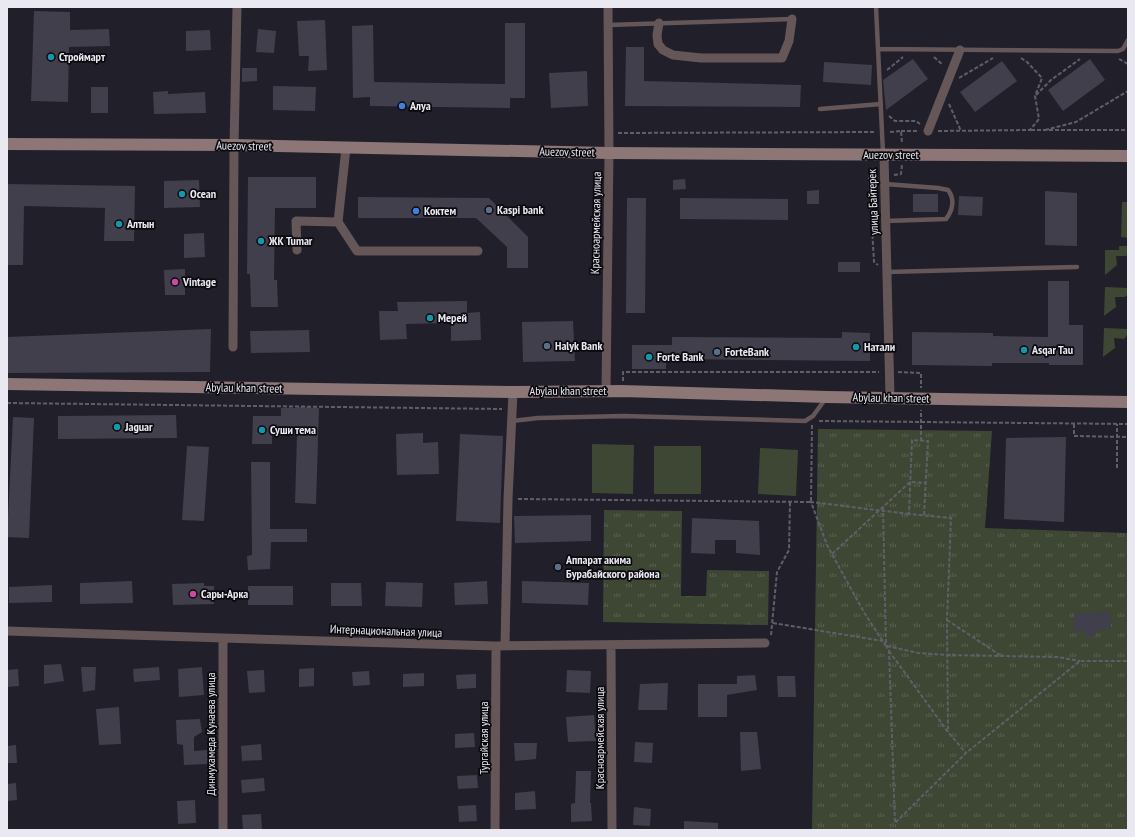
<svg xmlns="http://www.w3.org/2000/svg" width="1135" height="837" font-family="'PT Sans Narrow',sans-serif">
<defs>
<pattern id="park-tufts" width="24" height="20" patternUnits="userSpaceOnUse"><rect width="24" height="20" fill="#3e4734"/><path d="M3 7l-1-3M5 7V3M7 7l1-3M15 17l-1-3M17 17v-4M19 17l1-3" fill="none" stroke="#5a6252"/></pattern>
</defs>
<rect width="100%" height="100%" fill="#201f2a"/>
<path fill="#3e4734" d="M1122 202H1128V238L1121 237Z
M1119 246H1128V254L1126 256H1116L1117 265 1105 275V250H1119Z
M1105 287 1128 288V294L1125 297H1115L1116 307 1104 316Z
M1104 328 1128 329V334L1124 339 1114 338 1115 348 1103 357Z
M592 444 634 445 633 494 592 493Z
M654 446H701V494H654Z
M760 448 798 450 796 496 758 494Z"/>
<path fill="url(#park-tufts)" d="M818 429 992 431 985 528 1127 533 1128 582V830H812Z
M604 510 682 511 681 596H706L707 570 769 571 768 625 603 622Z"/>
<path fill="#403f4b" d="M34 11 70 12V30L109 29 110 46 69 47 68 102 31 101Z
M325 20 327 70 308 71 309 56H299L297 21Z
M505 23H525V98H510V108L370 106V97L353 98 352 26 373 25 374 82 505 84Z
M258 29 276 31 274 53 256 52Z
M210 30 211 50 186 51V31Z
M626 47H644V81L801 85 800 107 625 106Z
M913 59 928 79 886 110 883 80Z
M1090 59 1105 80 1063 111 1048 90Z
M1002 61 1017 81 975 112 960 92Z
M824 62 872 65 871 85 823 82Z
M242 68H257V81L242 82Z
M587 71 588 106 551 108 549 73Z
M273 86 316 87 315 111 273 110Z
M91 87H108V113H91Z
M168 91V94L205 92 206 113 154 114 153 92Z
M248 177H316V208H275L274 280H277L278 307H251L250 274H247Z
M685 179 686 189 673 190V180Z
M199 180 200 207 164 208V181Z
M7 184 135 186 134 241H104L105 208 24 206 23 265H7Z
M819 190V204H807V191Z
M1045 191 1077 193V246L1045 245Z
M913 194H938V212H913Z
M959 196 983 197 982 216 958 215Z
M358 197 489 198 528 237V268H507V247L476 218H358Z
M627 198H646L645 313H626Z
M680 198 788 199V220L680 219Z
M204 233 205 257 184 258V234Z
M838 262H860V272H838Z
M185 269V295H165L164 270Z
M1048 281H1069V325H1083V365H1049V363H992V366L912 365V332L993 333V336L1048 337Z
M467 301V313L480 312 481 340 451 341V323L406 324 407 339 380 340 379 311H398L397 302Z
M573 321 575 361 523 362 522 322Z
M211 329 210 372 7 373V337Z
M309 330 310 352 251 353 250 331Z
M842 332 870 333V361L666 359V369H632V345H672V337L842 338Z
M298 407 319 408 316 504 295 503 297 435 272 436V444H252L253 416H281V408H298Z
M176 415 177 438 58 439V416Z
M13 417 34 418 29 538 7 537Z
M423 433V443L438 442 439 474 397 475 396 434Z
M460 434 503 436 500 523 456 521Z
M1066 437 1064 522 1004 519 1006 438Z
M187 446 209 447 204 521 182 520Z
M251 462H270V529H307V542H271L270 569 248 570 247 556 252 555Z
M591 515V541L515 543 514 516Z
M692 518 759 521 760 555 736 553V540H715V554L691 553Z
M132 581 133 603 80 604V583Z
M487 581 488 604 455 605 454 583Z
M522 581 589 583 588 605 522 603Z
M386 582 423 583 422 607 385 606Z
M204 583V586H214V604L173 605 172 584Z
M331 583H361L362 606H331Z
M52 585V602L9 603V587Z
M248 586H293V605H248Z
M1110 611 1111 629 1095 630V636L1086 637V631H1075L1074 614Z
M61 664 64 681 44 684V665Z
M81 667H96L95 690 83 692Z
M159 667 160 680 134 682 133 669Z
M202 667 204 695 179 697 178 669Z
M314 668V686L299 687V669Z
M18 669 19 686 7 687V670Z
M264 670 265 692 249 693 247 671Z
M567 670 591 671 590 693 566 692Z
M369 671 370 685 353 686 352 672Z
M424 673V686L403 687V674Z
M476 674V688L457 689 456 675Z
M755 675 757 690 727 695V717H698V684H737V676Z
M777 676H795L796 697H778Z
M668 683 667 710H638L640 684Z
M119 707 121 744 99 745 96 709Z
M594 715 596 741 568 742 566 717Z
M200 719 202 732 194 737V751L207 750 208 764 184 765 183 745 177 744 176 720Z
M740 732H757L761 769 741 771Z
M474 733 475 747 455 748V734Z
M635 742 653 743 652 763 634 762Z
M514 743H537L536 759 515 761Z
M261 744 262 760 242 761 241 746Z
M16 745 17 763H7V746Z
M576 771H591L590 803H591L592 821 571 822V804L575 803Z
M477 775 478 788 458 789 457 776Z
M264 778 265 791 242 793 241 780Z
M16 783 17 800 7 801V784Z
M535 791 536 809 515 810V793Z
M195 800 196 823 178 824 177 801Z
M476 805 477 821 459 822 458 806Z
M634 807 651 809 650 826 633 825Z
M261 814 262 830H243L242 815Z
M684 821 718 823V830H684Z"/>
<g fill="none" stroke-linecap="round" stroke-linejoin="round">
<path stroke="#605f69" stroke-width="2" stroke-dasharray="4 2" stroke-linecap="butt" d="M934 57 943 65
M1119 59 1128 64
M887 70 903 57
M959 78 993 58
M1036 95 1051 80 1080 59
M949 104 961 131
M889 116 895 121H916L920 124
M1031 130H1128
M1045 130 1076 122 1128 91
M901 131H918
M938 131 1030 130 1039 119 1035 96 1042 78 1027 62 1021 58
M890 132 901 131 902 143
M618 133 875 132
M894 175 901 174 902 165
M876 176H869L874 262 878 265
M898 372 921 373V388
M623 381V372H879
M7 403 502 409
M819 421 1128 424
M1074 424V436L1128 437
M921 441V410
M1117 468V424
M518 499 811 502 812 425
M883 507 886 646 889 650 895 823 966 753 1080 661H1128
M924 515 928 441 912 440 909 514 951 518 947 620 948 732
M832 554 910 482 926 483
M947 620 1000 655
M773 623 883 641
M771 635 777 572 789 550 790 502
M886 646 865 614 827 545 811 502 909 514
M887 646 918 653 947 655 1058 657 1080 661
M889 651 948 732 966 753"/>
<path stroke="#655757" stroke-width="4.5" d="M876 7 883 153
M608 25 792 19
M878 49 1118 51 1123 49 1128 40
M820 109 881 104
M885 184 938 188 948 190C955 199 953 210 946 219L885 221
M887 272 1077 267
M512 421 538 418 623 416 805 421 813 416 826 398"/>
<path stroke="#655757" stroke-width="9" d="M659 23 657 35 658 44 663 50 673 55 701 58H782L789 41 792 19
M928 131 960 50
M884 155 890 397
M338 222 357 251H478
M297 250 296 221 338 222 346 148
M233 347 234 145 237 7
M606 391 609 153 608 7
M7 631 223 638 496 646 765 643
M505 645 508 499 513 392
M611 645 612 830
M223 830V638
M495 830 496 646"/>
<path stroke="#8c7676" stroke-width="12" d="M7 144 234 145 609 153 1128 156
M7 384 513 392 622 391 827 397 1128 402"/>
</g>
<g fill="#0f9aa8" stroke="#0a090e" stroke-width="1.5">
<circle cx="51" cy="57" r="4"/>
<circle cx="182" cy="194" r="4"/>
<circle cx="119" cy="224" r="4"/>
<circle cx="261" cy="241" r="4"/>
<circle cx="430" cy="318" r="4"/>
<circle cx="856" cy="347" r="4"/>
<circle cx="1024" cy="350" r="4"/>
<circle cx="649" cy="357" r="4"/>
<circle cx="117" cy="427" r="4"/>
<circle cx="262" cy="430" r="4"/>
</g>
<g fill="#3f7fe0" stroke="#0a090e" stroke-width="1.5">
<circle cx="402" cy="106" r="4"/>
<circle cx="416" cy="211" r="4"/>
</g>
<g fill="#5c6f8a" stroke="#0a090e" stroke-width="1.5">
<circle cx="489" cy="210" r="4"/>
<circle cx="547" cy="346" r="4"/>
<circle cx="717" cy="352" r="4"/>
<circle cx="558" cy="567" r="4"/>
</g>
<g fill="#d1479c" stroke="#0a090e" stroke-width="1.5">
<circle cx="175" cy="282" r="4"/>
<circle cx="193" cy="594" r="4"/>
</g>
<g text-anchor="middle" stroke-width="3.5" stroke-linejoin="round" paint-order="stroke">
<g font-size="12" font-weight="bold" fill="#eae9f1" stroke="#0a090e" text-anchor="start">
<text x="59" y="61">Строймарт</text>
<text x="410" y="110">Алуа</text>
<text x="190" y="198">Ocean</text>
<text x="497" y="214">Kaspi bank</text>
<text x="424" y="215">Коктем</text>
<text x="127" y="228">Алтын</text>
<text x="269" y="245">ЖК Tumar</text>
<text x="183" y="286">Vintage</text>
<text x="438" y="322">Мерей</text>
<text x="555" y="350">Halyk Bank</text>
<text x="864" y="351">Натали</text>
<text x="1032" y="354">Asqar Tau</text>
<text x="725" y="356">ForteBank</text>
<text x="657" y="361">Forte Bank</text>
<text x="125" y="431">Jaguar</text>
<text x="270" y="434">Суши тема</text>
<text x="566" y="564">Аппарат акима<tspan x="566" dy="14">Бурабайского района</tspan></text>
<text x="201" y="598">Сары-Арка</text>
</g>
<g font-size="12" fill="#eae9f1" stroke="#0a090e">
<text transform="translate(244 146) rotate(1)" y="4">Auezov street</text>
<text transform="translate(567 152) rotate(1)" y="4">Auezov street</text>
<text x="891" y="159">Auezov street</text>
<text transform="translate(873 202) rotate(-92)" y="4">улица Байтерек</text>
<text transform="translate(596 223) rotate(-89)" y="4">Красноармейская улица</text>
<text transform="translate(244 388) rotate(1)" y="4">Abylau khan street</text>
<text x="568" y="395">Abylau khan street</text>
<text transform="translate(891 398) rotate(1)" y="4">Abylau khan street</text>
<text transform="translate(386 631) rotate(2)" y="4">Интернациональная улица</text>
<text transform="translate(211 734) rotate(-90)" y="4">Динмухамеда Кунаева улица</text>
<text transform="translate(484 738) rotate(-90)" y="4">Тургайская улица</text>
<text transform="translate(600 738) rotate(-90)" y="4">Красноармейская улица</text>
</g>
</g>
<rect width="1135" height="837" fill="none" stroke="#eae9f1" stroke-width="16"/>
</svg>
